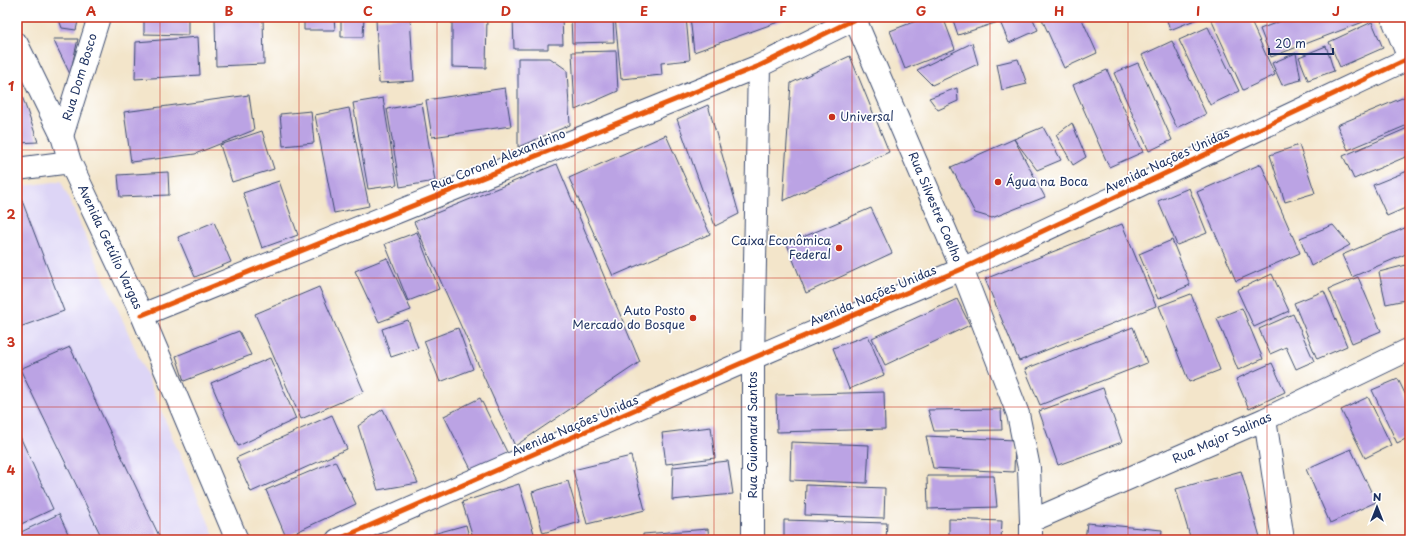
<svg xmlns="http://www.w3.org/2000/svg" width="1427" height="557" font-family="'Playpen Sans',sans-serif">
<rect width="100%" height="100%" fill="#fff"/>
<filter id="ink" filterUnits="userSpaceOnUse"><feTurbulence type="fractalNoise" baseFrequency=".025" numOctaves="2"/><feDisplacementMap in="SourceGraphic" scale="8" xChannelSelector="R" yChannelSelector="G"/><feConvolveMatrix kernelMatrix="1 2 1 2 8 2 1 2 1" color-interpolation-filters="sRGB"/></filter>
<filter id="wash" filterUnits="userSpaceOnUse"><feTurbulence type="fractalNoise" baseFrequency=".012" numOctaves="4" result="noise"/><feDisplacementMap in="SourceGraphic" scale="16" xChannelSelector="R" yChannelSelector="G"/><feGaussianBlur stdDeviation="0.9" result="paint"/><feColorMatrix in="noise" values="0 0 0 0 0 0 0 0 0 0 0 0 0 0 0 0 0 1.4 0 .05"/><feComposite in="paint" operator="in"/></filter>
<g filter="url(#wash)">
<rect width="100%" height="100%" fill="#f3e5ca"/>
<path fill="#ddd5f6" d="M61 181 124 323 216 540H17V187Z"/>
<g id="blocks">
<path fill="#bba3e4" d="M58 17H79L76 30 62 28Z
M144 17H188V35L144 34Z
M215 17H263L264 64 216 66Z
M304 17H334L335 30H304Z
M341 17H364L363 37H341Z
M410 17 414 81 379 83 376 19Z
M452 17H487L486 68 452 67Z
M513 17H562L563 44H548V49H514Z
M571 17H613L614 42 572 43Z
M615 17H686L690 60 661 63 662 75 621 79Z
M690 17H792L694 52Z
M926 17H943L955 49 905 69 890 31Z
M952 17H996L998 22 958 35Z
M998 17H1032L1038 30 1009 43Z
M1041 17H1081L1097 53 1064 68Z
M1166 17H1202L1170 30Z
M1210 17H1249L1275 75 1243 90Z
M1291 17H1361L1363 22 1271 57 1260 29Z
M1372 22 1383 48 1340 67 1329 42Z
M1208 27 1239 91 1210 105 1179 40Z
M198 37 200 75 135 79 136 42Z
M53 39H78L70 74Z
M1172 41 1206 114 1177 128 1142 55Z
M972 43 978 64 932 85 917 70Z
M1326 46 1334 71 1308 80 1299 57Z
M616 51 618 91 575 110 572 52Z
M1296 53 1301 80 1282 85 1272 63Z
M850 56 889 152 783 201 791 83Z
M518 58H550L567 70 570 125 518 147Z
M1018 59 1027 84 1002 90 997 64Z
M1138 63 1172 140 1149 151 1114 73Z
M1107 70 1143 152 1109 167 1073 85Z
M505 88 511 126 432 137 426 100Z
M957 88 958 101 938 110 929 98Z
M249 95 254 130 195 154 131 162 124 112Z
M22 96 38 142 17 143V98Z
M1407 96 1410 102V124L1348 150 1337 125Z
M383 98 397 185 368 189 353 103Z
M422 103 435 181 400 187 387 109Z
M708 105 739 214 715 226 677 119Z
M349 108 369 206 334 213 315 115Z
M311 111 314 143 283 146 280 114Z
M1072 123 1086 157 1073 165 1056 135Z
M1043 127 1061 160 1037 170 1014 139 1045 197 992 218 975 213 951 167 1014 139Z
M1410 127V155L1354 179 1343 156Z
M262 131 274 169 232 182 220 145Z
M666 135 710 234 613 276 569 178Z
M1299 145 1315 193 1285 202 1270 155Z
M557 164 640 362 515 446 414 222Z
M1261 164 1300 253 1236 281 1197 192Z
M1410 170V206L1387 216 1373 185Z
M168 172 169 195 120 197 118 175Z
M279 181 298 235 262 248 243 193Z
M1189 188 1207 233 1177 245 1158 201Z
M21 198 64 311 17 328V200Z
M871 208 892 253 806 293 787 244Z
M214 222 231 262 195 277 178 237Z
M1122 224 1156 306 1019 361 985 279Z
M1333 225 1350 245 1311 266 1300 238Z
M1407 227 1406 254 1352 277 1342 255Z
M417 232 439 289 408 301 385 244Z
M1172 240 1190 285 1158 299 1139 254Z
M387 258 411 310 379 322 355 271Z
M1410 264V299L1386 304 1379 272Z
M1272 274 1289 311 1254 327 1237 290Z
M1358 277 1381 331 1352 343 1329 289Z
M319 287 364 392 301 419 255 314Z
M1324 291 1347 346 1317 359 1294 303Z
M1191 294 1220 370 1189 382 1159 306Z
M957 299 970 325 885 365 872 338Z
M1242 308 1263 359 1238 370 1217 318Z
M1293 314 1314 361 1296 369 1286 347 1270 354 1259 329Z
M408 320 418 348 391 357 382 329Z
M1133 327 1147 363 1040 405 1025 369Z
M458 328 473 369 440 382 424 341Z
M239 331 251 355 184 381 176 356Z
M868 335 884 375 849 389 833 348Z
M70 347 161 540H103L20 369Z
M270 358 296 419 238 446 211 383Z
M1272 363 1285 392 1249 409 1236 379Z
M1398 379 1410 404V437L1397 443 1372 390Z
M1103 388 1122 442 1058 465 1039 411Z
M884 392 885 429 777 432 776 395Z
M1368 397 1391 445 1365 458 1341 410Z
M480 398 509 456 473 473 444 416Z
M383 409 418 483 378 490 358 426Z
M1001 409 1002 430 934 431 928 410Z
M332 415 347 449 251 492 236 458Z
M711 427 715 458 666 464 662 433Z
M17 430 53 509 17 526Z
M926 436 1015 440 1014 472 933 468Z
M791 442 869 445 867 483 790 480Z
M1351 449 1376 502 1330 523 1306 469Z
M631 456 645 510 587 524 573 470Z
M335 461 356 504 286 537 266 490Z
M728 461 733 494 672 500 673 467Z
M1241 471 1260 537 1251 540H1191L1176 489Z
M927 476H994L997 507 928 509Z
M568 481 580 522 543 533 532 492Z
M519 484 536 540H474L462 502Z
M806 485 885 488 884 518 805 515Z
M59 514 71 540H17V534Z
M949 519 1002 521 1001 540H949Z
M784 520 887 523 886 540H784Z
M1087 523 1162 530 1161 540H1085Z
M466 525 470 540H435L433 534Z
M708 529 709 540H643V534Z"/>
</g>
</g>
<g filter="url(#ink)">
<use href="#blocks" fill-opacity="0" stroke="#3b4a6e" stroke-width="1"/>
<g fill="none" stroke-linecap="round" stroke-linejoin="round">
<defs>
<path id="minor" d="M854 17 962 269 1018 414 1029 468 1031 521V540
M1392 17 1409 58
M62 136 99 17
M142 315 759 66 859 17
M1265 419 1283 540
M1031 521 1265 419 1410 349
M753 540V358L759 66"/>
<path id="tertiary" d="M17 44 62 136 70 162 142 315 237 540
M17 169 70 162
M337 540 753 358 962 269 1410 58"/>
</defs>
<use href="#minor" stroke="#3b4a6e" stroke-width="24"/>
<use href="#tertiary" stroke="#3b4a6e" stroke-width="24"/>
<use href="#minor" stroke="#fff" stroke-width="22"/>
<use href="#tertiary" stroke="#fff" stroke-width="22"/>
<defs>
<path id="cycleway" d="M142 315 759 66 859 17
M337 540 753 358 962 269 1410 58"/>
</defs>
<use href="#cycleway" stroke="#fff" stroke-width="8"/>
<use href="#cycleway" stroke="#e8590c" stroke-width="5"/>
</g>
</g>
<path fill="none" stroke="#c8321e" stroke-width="1" stroke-opacity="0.55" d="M160 17V540M299 17V540M437 17V540M575 17V540M714 17V540M852 17V540M990 17V540M1128 17V540M1267 17V540M17 150H1410M17 278H1410M17 407H1410"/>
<g fill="#c8321e" stroke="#fff" stroke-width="1.5">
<circle cx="832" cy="117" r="4"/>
<circle cx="998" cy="182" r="4"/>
<circle cx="839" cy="248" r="4"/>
<circle cx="693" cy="318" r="4"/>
</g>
<g text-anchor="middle" stroke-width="3.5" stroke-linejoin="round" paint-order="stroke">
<g font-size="12" fill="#1b2f5e" stroke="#fff">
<text transform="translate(80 77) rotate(-73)" y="4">Rua Dom Bosco</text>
<text transform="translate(498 160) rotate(-22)" y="4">Rua Coronel Alexandrino</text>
<text transform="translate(1167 161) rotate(-25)" y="4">Avenida Nações Unidas</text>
<text transform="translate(935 207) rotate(67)" y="4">Rua Silvestre Coelho</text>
<text transform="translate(110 247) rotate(65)" y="4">Avenida Getúlio Vargas</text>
<text transform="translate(873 296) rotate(-23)" y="4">Avenida Nações Unidas</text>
<text transform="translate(575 426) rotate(-23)" y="4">Avenida Nações Unidas</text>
<text transform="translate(753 435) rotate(-90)" y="4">Rua Guiomard Santos</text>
<text transform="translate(1222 438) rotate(-24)" y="4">Rua Major Salinas</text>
</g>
<g font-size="12" fill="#1b2f5e" stroke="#fff" text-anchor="start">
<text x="840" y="121">Universal</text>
<text x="1006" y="186">Água na Boca</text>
<text x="831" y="245" text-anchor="end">Caixa Econômica<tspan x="831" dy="14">Federal</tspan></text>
<text x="685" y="315" text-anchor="end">Auto Posto<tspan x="685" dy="14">Mercado do Bosque</tspan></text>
</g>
</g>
<rect width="1427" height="557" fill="none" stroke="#fff" stroke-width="44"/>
<g transform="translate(1377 507)" stroke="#ffffff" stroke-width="3" paint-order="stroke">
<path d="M0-3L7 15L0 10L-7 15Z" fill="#1b2f5e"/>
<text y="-6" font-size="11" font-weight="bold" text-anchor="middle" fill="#1b2f5e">N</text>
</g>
<path d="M1269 48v6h64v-6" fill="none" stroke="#1b2f5e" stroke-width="2"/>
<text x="1275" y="48" font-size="12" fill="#1b2f5e" stroke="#ffffff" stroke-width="3" paint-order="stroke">20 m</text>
<rect x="22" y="22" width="1383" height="513" fill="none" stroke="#c8321e" stroke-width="1.5"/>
<g font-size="13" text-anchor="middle" font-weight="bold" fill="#c8321e">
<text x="91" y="16">A</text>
<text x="229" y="16">B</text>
<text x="368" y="16">C</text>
<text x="506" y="16">D</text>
<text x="644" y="16">E</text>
<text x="783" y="16">F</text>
<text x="921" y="16">G</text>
<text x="1059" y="16">H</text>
<text x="1198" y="16">I</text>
<text x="1336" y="16">J</text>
<text x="11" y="91">1</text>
<text x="11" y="219">2</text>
<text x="11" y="347">3</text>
<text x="11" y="475">4</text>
</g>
</svg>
